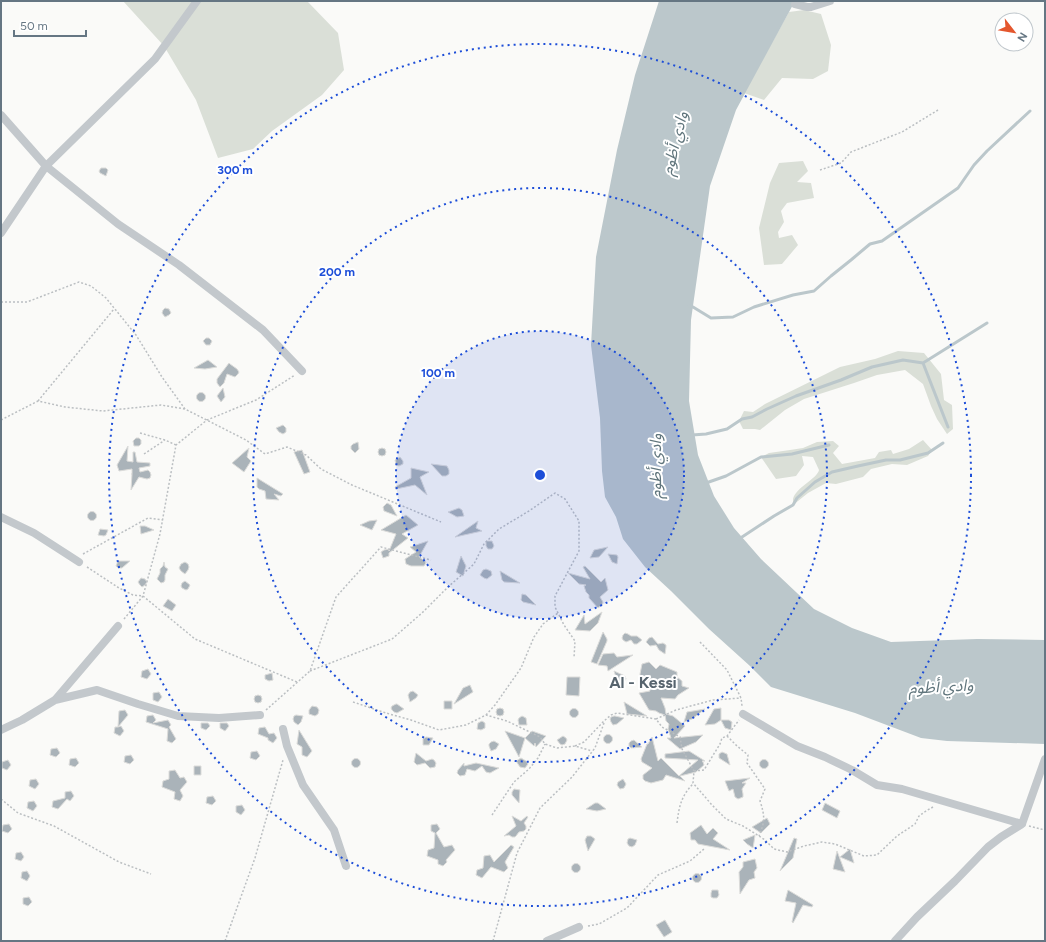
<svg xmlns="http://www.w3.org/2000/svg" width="1046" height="942" font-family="Figtree,'Noto Sans Arabic',sans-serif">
<rect width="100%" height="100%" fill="#fafaf8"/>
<path fill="#dadfd7" d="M123 1H307L338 33 344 70 322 95 272 131 253 149 218 158 196 100 164 46Z
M804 10 821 14 831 45 828 71 813 79 782 78 764 100 744 93 789 12Z
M803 161 808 171 797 182 811 183 814 198 787 203 781 211 784 222 778 232 779 238 792 235 798 245 782 264 764 265 759 228 770 183 779 163Z
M898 351 924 353 941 374 944 400 952 405 953 429 947 434 937 419 931 406 923 384 905 370 877 375 854 383 804 399 785 410 760 430 755 429H743L739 421 744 411 753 412 765 404 840 367 875 359Z
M923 440 932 450 928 456 907 465 892 464 871 469 863 477 836 484 826 483 808 493 793 505C793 503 793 501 793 499 796 487 817 479 819 470L813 457 802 456 804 465 796 476 776 479 761 457 769 453 790 450 803 448 817 442 833 441 839 446 833 453 842 464 875 458 879 452 891 450 893 454 909 449Z"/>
<path fill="#bbc7cb" d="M659 1H795L736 110 710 186 691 320 689 401 698 455 714 496 734 528 761 559 814 609 852 628 891 642 977 639 1045 640V744L947 741 921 738 855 713 771 687 750 666 709 629 671 591 645 567 623 539 616 517 605 497 602 471 600 418 591 345 596 257 617 150 635 75Z"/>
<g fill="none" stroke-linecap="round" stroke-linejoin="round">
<path stroke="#bbc7cb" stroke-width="3" d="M689 306 693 307 711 318 733 317 754 307 793 295 814 291 831 276 851 260 870 244 882 241 958 188 974 165 987 151 1030 111
M923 363 948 427
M692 435 706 434 727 429 742 419 752 417 767 409 796 396 841 380 872 367 903 360 923 363 987 323
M706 483 726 476 761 457 792 454 829 445
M739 539 774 516 793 505 797 498 815 482 832 472 858 466 886 460H900L928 453 943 443"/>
</g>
<path fill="#aab3b9" stroke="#dcdcda" d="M101 168H106L108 170 106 176 100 173 99 171Z
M165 308 169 309 171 313 169 315 165 317 162 313 163 310Z
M206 338H209L212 341 210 345H206L203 341Z
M208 360 217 367 205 369 194 368Z
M229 363 230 364 237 369 239 372 238 374 235 377 227 374 224 383 220 387 217 383V379Z
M223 388 225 397 221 402 217 396Z
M196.5 397a4.5 4.5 0 1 1 9 0a4.5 4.5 0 1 1-9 0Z
M283 425 286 428V432L283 434 279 432 276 428Z
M136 438H139L141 440V444L139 446H134L133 441Z
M358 442 359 449 355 453 351 449V446L353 444Z
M128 446 127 461 133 462V452H135L137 462 150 463V466L139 468 140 472 148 470 150 472 151 475 150 478 147 479 139 477 131 490 132 474H131H132V469L119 471 117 465Z
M249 448 247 457 251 461 244 472 232 463Z
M378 452a4 4 0 1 1 8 0a4 4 0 1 1-8 0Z
M302 450 310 472 304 474 294 452Z
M400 457 403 461V464L399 466 396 465 395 460Z
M431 464 447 466 449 470V474L446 476H442Z
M411 468 429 472 420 477 427 495 415 485 396 489 395 487 411 478Z
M257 478 283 494 281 496 274 494 279 500 266 499 265 491 259 489 257 487Z
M387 503 391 505 397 516 384 511 383 507Z
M459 508 462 510 464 516 457 517 448 512Z
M87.5 516a4.5 4.5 0 1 1 9 0a4.5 4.5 0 1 1-9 0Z
M406 515 418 525 402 534 408 538 389 553V556L383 558 381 552 384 550 389 549V551L396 534 381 530Z
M377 520 372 530 360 525 369 521Z
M478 521 476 528 482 531 455 537Z
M140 526H145L154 530 141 534Z
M100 529 108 530 106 535 104 536 98 535Z
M428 541 419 557 425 561 426 563 424 566H411L406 564 405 559 416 552 410 547Z
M486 541H492L494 546 492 549H488L486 546Z
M608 547 599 557 590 558 594 550Z
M608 554 617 555 618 557 617 564 612 562Z
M461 556 466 566 463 576 456 572Z
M118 561H130L122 568H118L116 566Z
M164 562 165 567 168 569 165 575V580L164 582 161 583 157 579 160 573V569L163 566Z
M185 562 188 564 189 567 188 570 185 574 181 571 179 568 181 564Z
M585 566 601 582 605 578 608 590 600 597 603 602 602 605 598 608 589 598V595L586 592 584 586 586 585 579 584 568 573 590 579 583 567Z
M486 569 491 571 492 575 487 579 484 578 480 575 483 570Z
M500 571 520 583 504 582 502 580Z
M141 578 145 579 147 582 145 585 142 587 140 585 138 582Z
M185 581 190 585 188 589 186 590 182 588 181 586 182 583Z
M522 594 526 595 536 605 523 602 521 600Z
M168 599 176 605 172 611 163 606Z
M602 612 598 623 590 631 575 630 584 615 585 624Z
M603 632 607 639V641L597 664 591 662Z
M625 633 628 634 631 636H637L642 640 637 644H634L631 640 626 642 623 640 622 638 623 635Z
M652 637 658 644 663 643 666 645V647L665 654 659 650 656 645 650 646 646 642 649 638Z
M614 653 617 657 633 655 608 671 607 666 598 665 603 654Z
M649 662 656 669 660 665 677 672V677L682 681V686L689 688 678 695 675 699 661 698 665 708 666 714 673 716 685 726 674 738 703 735 696 742 680 749 667 738H671L668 729 669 724 666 721 665 715 659 713 656 711 649 710 639 693 650 691 648 685V679L642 678 640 676V674L642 664Z
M148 669 151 674 147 679 141 677 142 671Z
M614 671 625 676 626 679 623 683 621 684 618 683Z
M272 673 273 680 269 681 265 679V675Z
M567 677H580L579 696 566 695Z
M470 685 473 692 454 704 463 688Z
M413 691 418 695 416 698 410 702 408 695 410 692Z
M159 692 162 697 158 702 153 700V693Z
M254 699a4 4 0 1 1 8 0a4 4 0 1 1-8 0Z
M444 701H452V709H444Z
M624 702 647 716 627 714Z
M396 704H397L404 709 397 713 394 712 392 710 391 708 392 706Z
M312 706 317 707 319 710 318 714 315 716 309 714V710Z
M496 712a4 4 0 1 1 8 0a4 4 0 1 1-8 0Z
M721 708V720H729L732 722 731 730 725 728 721 720 715 724 705 725 714 709Z
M569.5 713a4.5 4.5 0 1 1 9 0a4.5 4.5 0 1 1-9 0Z
M705 709 692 719 684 722 687 712Z
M125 710 128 715 118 727 121 726 124 731 120 736 114 733 115 727H118L119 711Z
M153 715 156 720 153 723 168 720 171 725 169 727 176 739 172 743 167 741 168 729 146 722 147 716Z
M296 715 303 716 301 722 298 725 294 722 293 719 294 716Z
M522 716 526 718 527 725H519L518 720 519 718Z
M614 716H615L624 718 617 724 613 725 611 722 610 719 611 717Z
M482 721 485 723V728L481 730 477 729 478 723Z
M201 723H208L210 726 206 730 201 728Z
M220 723H227L229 726 225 731 220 728Z
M265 727 269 734 274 733 277 738 273 743 268 740V738L258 734 259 728Z
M299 730 312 751 307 757 302 755V747L297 744Z
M505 731 525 738 519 757Z
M532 731 546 736 536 747 535 743 534 746 525 738Z
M603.5 739a4.5 4.5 0 1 1 9 0a4.5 4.5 0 1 1-9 0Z
M563 736 566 738 567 740 565 744 562 745 560 744 557 740Z
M426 737 433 738 429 745H423V739Z
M652 737 658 761 661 758 679 776 698 760 665 758V754L689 751 705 761H702L703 762 704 765 696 772 680 776 685 781 666 775 663 780 651 783 645 781 643 779V775L652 768 642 762 641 759 647 744H648Z
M634 740 635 741 642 747 631 748 629 746V743L631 741Z
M494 741 499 744 496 749 491 751 489 746V744L491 742Z
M57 748 60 753 56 757 50 755 51 749Z
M257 751 260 756 256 760 250 758 251 752Z
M722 752 727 754 730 765 719 758V754Z
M416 753 426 761 432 759 434 760 436 763 435 767 430 768 425 763 417 765 414 762Z
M131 755 134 760 130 764 124 762 125 756Z
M76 758 79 763 75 767 69 765 70 759Z
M521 758 526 761 528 764 525 768 520 767 516 761Z
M351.5 763a4.5 4.5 0 1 1 9 0a4.5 4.5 0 1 1-9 0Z
M759.5 764a4.5 4.5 0 1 1 9 0a4.5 4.5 0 1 1-9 0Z
M8 760 11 765 7 770 2 768V762Z
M464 763V766L476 763 499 768 490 773 486 772 482 766 475 771 467 769 465 775 460 776 457 773 458 770Z
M194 766H201V775H194Z
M175 770 180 778 184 777 187 782 180 790 183 796 180 801 174 799 175 792 162 787 163 781 169 779V771Z
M750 778 742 783H746L742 789 743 794V797L738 799 735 797 733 789 729 791 725 781Z
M36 779 39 784 35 789 29 786 30 780Z
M623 779 626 784 624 788 620 789 617 785 618 782Z
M514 789 520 790 519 803 512 795V792Z
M71 791 74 796 70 801 67 799 58 809 52 807 53 801 65 798V792Z
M213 796 216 801 212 805 206 803 207 797Z
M34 801 37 806 33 811 27 808 28 802Z
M595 803H598L606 809 597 811 586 809Z
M825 803 840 811 837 818 822 810Z
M242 805 245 810 241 815 236 812V806Z
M512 816 521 821 527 816 528 817 524 823 526 826V829L524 831 519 832 516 836 515 837H512L509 835 504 836 516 826Z
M767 818 770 824 761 833 752 827Z
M9 824 12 829 8 833 2 831 3 825Z
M437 824 440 829 436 833 444 847 452 845 455 850 446 860 447 862 443 866 438 864V860L427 856 428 850 434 848 435 833 431 831V825Z
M701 825 707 834 713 828 718 833 713 839 730 850 698 844 695 840H691L690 833Z
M755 835 754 842 753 848 747 844 743 840Z
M587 836H591L595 839 588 851 585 840Z
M630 838 637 840 635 845 632 847 629 846 627 843 628 839Z
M794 838 797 839 793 858 780 871Z
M511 845 514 847 505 862 508 868 504 872 491 867 482 878 476 875 477 870 483 868 484 856 490 855 494 862Z
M850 849 854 863 840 857Z
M837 851 845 872 833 869Z
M21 852 24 857 21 861 15 859 16 853Z
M755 859 757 868 754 872 755 878 749 880 740 894 739 872 743 867V862Z
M571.5 868a4.5 4.5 0 1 1 9 0a4.5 4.5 0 1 1-9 0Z
M27 871 30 876 27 881 21 878 22 872Z
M692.5 878a4.5 4.5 0 1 1 9 0a4.5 4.5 0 1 1-9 0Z
M712 890H718L719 895 717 898H713L711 897V893Z
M788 890 813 905 812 907 803 905 793 923 792 922 796 903 785 901Z
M29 897 32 902 28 906 23 904V898Z
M665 920 672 932 664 937 656 925Z"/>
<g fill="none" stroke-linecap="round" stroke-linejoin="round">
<path stroke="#bbbfc2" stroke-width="1.5" stroke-dasharray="2 2" stroke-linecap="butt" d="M820 170 841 163 851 152 902 132 938 110
M1 302H27L79 282 91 286 106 298 136 335 162 377 185 409 246 440 265 454 287 447 306 455 321 469 352 485 441 522
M38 401 114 309
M1 420 38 401 65 407 103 411 161 405 185 409
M140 433 165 440 176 445
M144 454 165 440
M83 554 148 518 163 520
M87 567 119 588 133 595 143 596 195 639 297 682
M124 619 143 596 160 534 176 445 207 420 256 400 295 375
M700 642 727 670 741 698 742 706
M310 671 392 639 422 613 448 587 474 564 484 544 499 529 529 511 555 493 565 499 579 521V551L555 596V607L564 625 575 641 574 658
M353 702 386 713 411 720 439 730 466 725 486 715 507 721 540 737 545 744 557 748 575 746 592 751
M266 710 310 671 336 597 381 547 431 560
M486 715 495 705 521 668 534 637 543 624 558 613
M656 719 676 710 713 700 741 698
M727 736 737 746 748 755 747 763 765 789 760 801C765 816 765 822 759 836
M575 746 584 742 604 721 611 715 617 713 656 719 662 727 680 737 682 749 694 771 693 783 712 805 726 819 743 826 759 836 765 840 774 849 787 852 804 846 822 842 835 844 864 856 877 855 897 836 915 824 919 816 926 811 933 807
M694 771 704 770 720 744 722 738 727 736 739 720
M1 799 18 813 54 826 119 862 151 874
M492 815 514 782 529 769 538 758 545 744
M677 823C679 807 681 796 693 784
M1029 826 1045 830
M588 926 599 924 627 908 658 875 690 861 704 849
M225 941 255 858 283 760
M493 941 517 853 540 808 572 777 595 748 604 723"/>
<path stroke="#c3c8cc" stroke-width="8" d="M795 4 807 7H811L830 1
M1 115 46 166 118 224 179 265 263 330 302 371
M1 233 46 166 155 59 197 1
M1 517 34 533 79 562
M55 700 97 690 138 704 178 716 219 718 260 715
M743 714 797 746 825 757 852 770 877 785 902 789 1022 824 1045 759
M283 729 287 746 303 785 334 830 346 866
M1 730 22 720 55 700 118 626
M547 941 579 927
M895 941 917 917 955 881 988 847 1001 837 1022 824"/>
</g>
<circle cx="540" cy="475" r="144" fill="#1d4ed8" fill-opacity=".12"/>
<g fill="none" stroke="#1d4ed8" stroke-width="2" stroke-dasharray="2 4">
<circle cx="540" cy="475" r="144"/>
<circle cx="540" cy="475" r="287"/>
<circle cx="540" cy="475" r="431"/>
</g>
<g text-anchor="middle" stroke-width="4" stroke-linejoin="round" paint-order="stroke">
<g font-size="16" font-style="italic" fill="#60757c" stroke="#fff">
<text transform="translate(674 143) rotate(-76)" y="6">وادي أظوم</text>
<text transform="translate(655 466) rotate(-90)" y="6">وادي أظوم</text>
<text transform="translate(941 686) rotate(-3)" y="6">وادي أظوم</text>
</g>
<g font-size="16" font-weight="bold" fill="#57646e" stroke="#fff">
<text x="643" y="688">Al - Kessi</text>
</g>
</g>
<circle cx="540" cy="475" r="6" fill="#1d4ed8" stroke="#fff" stroke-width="2"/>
<g font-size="12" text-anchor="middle" font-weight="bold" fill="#1d4ed8" stroke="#fff" stroke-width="4" stroke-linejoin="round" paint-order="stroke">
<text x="235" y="174">300 m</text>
<text x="337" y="276">200 m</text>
<text x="438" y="377">100 m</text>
</g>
<rect width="1046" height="942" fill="none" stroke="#657683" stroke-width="4"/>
<g transform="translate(1014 32) rotate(121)"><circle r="19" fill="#ffffff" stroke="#c1c8cd"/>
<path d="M0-3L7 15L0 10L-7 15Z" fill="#e4572e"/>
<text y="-6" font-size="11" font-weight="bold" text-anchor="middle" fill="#657683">N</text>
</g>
<path d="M14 30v6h72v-6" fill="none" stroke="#657683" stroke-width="2"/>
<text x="20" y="30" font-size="12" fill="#657683" stroke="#ffffff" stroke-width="3" paint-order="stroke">50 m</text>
</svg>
